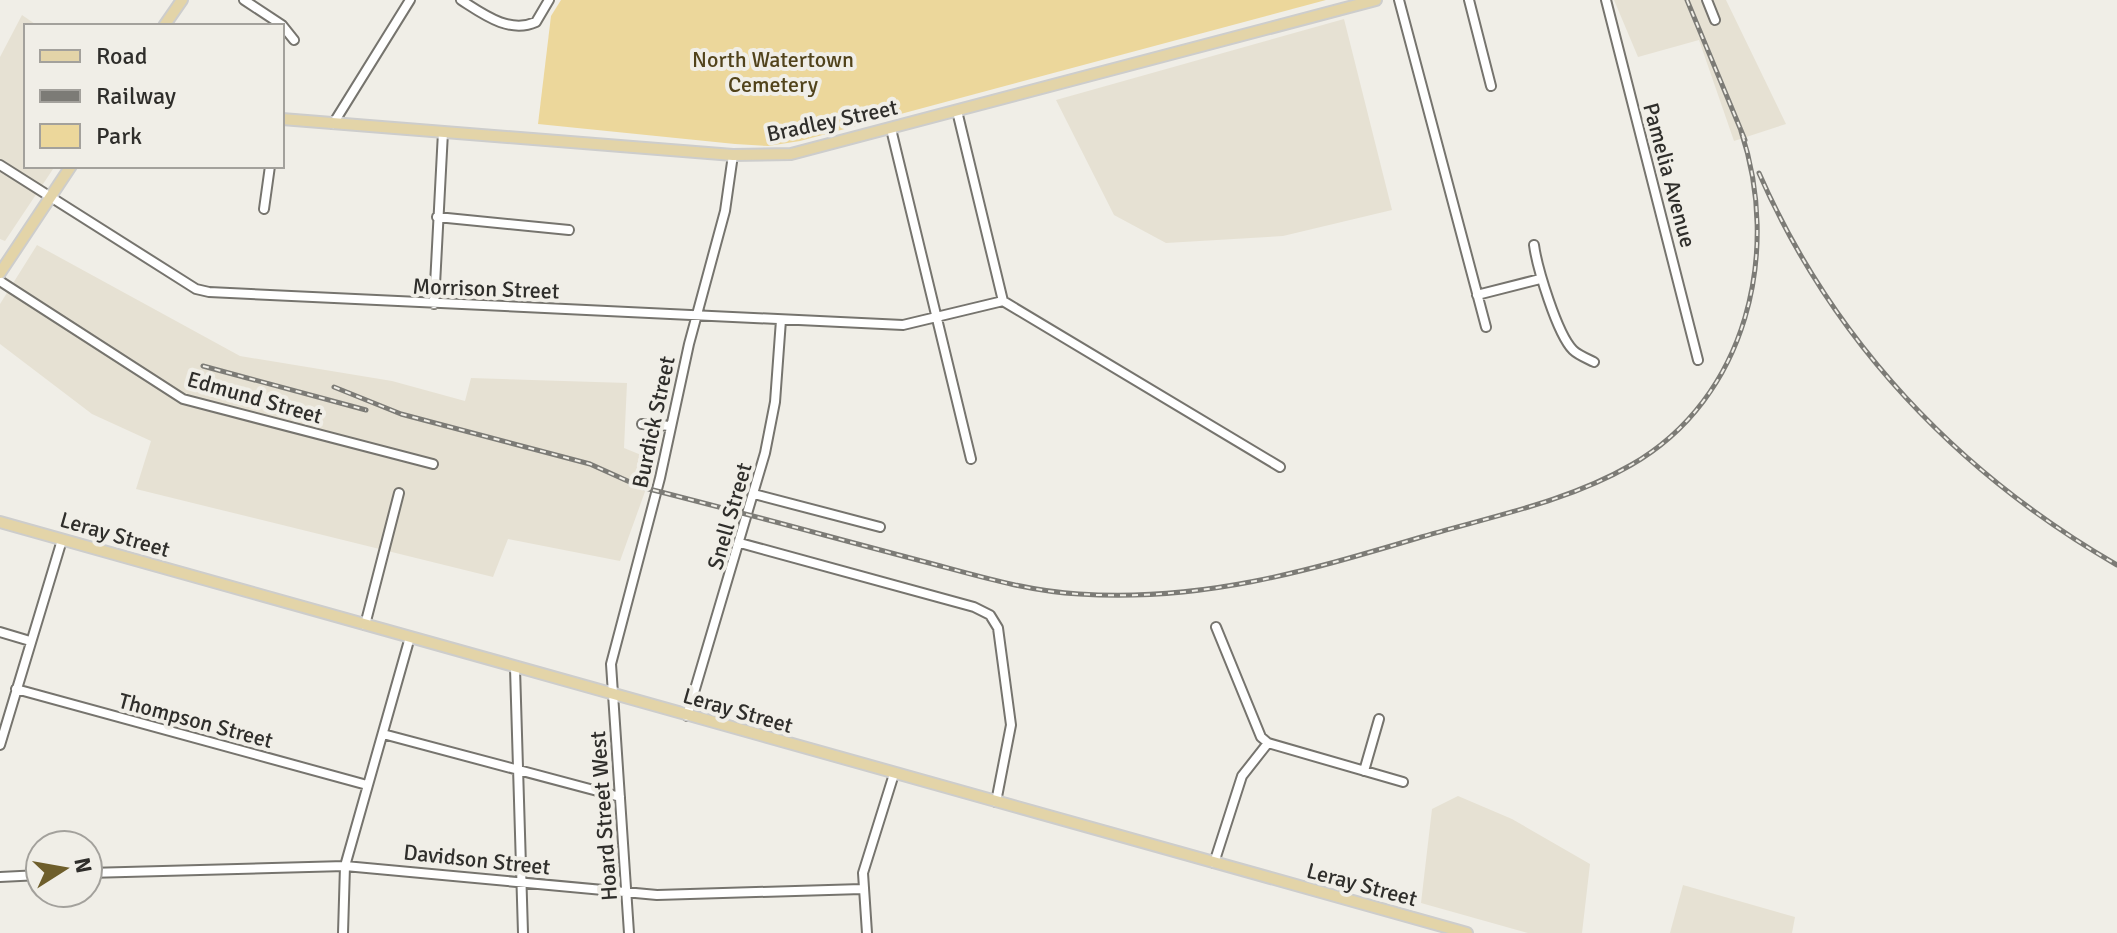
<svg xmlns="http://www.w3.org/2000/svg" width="2117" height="933" font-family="Signika,sans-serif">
<rect width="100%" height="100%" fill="#f0eee7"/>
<path fill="#e6e1d3" d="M1614 0H1726L1786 124 1734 141 1699 40 1638 57Z
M22 15 38 26H26V166H55L5 241 0 239V57Z
M1344 19 1392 210 1283 236 1166 243 1114 215 1056 100Z
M37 245 240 356 392 381 465 401 471 378 627 383 624 448 656 461 620 561 508 539 493 577 136 489 151 441 92 414 0 344V304Z
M1458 796 1512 819 1590 864 1582 933H1528L1421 903 1432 809Z
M1683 885 1795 917 1792 933H1670Z"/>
<path fill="#ecd79b" d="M561 0H1326L800 141 768 146 735 144 538 124 551 16Z"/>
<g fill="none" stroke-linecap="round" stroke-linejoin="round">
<defs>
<path id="minor" d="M244 0 282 25 294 40
M461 0C483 14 509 34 536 22L549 0
M1399 0 1486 327
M1469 0 1491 86
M1606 0 1698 360
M1707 0 1715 20
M957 111 1003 301
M333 124 410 0
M891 129 971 459
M0 165 196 289 209 292 903 325 1003 301
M264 209 270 166
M437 217 569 230
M1534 245C1537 267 1557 334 1573 350 1578 355 1588 359 1594 362
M0 281 183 399 433 464
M1477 295 1540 279
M1003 301 1280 467
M434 304 443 132
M642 424 671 426
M754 494 880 527
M740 543 974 607 990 615 998 628 1011 725 996 802
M365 625 399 493
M1216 627 1261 737 1268 743 1403 782
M0 632 30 641
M515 668 523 933
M16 689 367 785
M687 716 765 453 775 402 781 320
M383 734 620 797
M0 745 62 540
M1364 771 1379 719
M1214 863 1242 776 1268 743
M88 873 345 866 657 895 862 889
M0 877 40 875
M343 933 345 866 410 637
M629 933 611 664 660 478 689 344 725 211 733 155
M867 933 863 873 894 774"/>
<path id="major" d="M164 26 182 0
M282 119 733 155 791 154 1376 0
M0 273 71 166
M0 522 1467 933"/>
</defs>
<use href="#minor" stroke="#76746e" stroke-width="12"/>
<use href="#major" stroke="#cdcdcc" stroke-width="14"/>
<use href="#minor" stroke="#fff" stroke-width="8"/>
<use href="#major" stroke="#e3d4a8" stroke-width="10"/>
<defs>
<path id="rail" d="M1687 0 1745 140
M1759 173C1833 342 1958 473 2117 565
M203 366 366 410
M334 387 401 414 590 464 641 487C733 510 823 535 914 559 969 573 1023 591 1079 594 1201 602 1304 572 1418 538 1489 517 1567 502 1631 465 1748 398 1781 251 1741 131"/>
</defs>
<use href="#rail" stroke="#7c7b76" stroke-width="5"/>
<use href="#rail" stroke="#f0eee7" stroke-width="2" stroke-dasharray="6" stroke-linecap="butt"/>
</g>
<g text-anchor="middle" stroke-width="8" stroke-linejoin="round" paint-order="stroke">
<g font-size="22" fill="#51431b" stroke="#f0eee7">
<text x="773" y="67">North Watertown<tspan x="773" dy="25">Cemetery</tspan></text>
</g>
<g font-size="22" fill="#2f2e2b" stroke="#f0eee7">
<text transform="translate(832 120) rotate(-12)" y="8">Bradley Street</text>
<text transform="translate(1670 175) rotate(75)" y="8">Pamelia Avenue</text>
<text transform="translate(486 288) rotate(2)" y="8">Morrison Street</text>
<text transform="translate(255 397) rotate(16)" y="8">Edmund Street</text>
<text transform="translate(653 422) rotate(-78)" y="8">Burdick Street</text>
<text transform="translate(729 516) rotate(-74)" y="8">Snell Street</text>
<text transform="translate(115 534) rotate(16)" y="8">Leray Street</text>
<text transform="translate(738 710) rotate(16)" y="8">Leray Street</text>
<text transform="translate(196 720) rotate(15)" y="8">Thompson Street</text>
<text transform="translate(603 816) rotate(-94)" y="8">Hoard Street West</text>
<text transform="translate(477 859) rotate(6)" y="8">Davidson Street</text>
<text transform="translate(1362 884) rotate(15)" y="8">Leray Street</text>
</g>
</g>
<rect x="24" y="24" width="260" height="144" fill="#f0eee7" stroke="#a3a19c" stroke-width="2"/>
<rect x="40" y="50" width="40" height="12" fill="#e3d4a8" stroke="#a3a19c" stroke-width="2"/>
<text x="96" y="64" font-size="24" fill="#2f2e2b">Road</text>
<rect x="40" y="90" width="40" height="12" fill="#7c7b76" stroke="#a3a19c" stroke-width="2"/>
<text x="96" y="104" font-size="24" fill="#2f2e2b">Railway</text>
<rect x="40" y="124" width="40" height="24" fill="#ecd79b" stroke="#a3a19c" stroke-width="2"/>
<text x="96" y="144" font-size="24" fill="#2f2e2b">Park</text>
<g transform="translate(64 869) rotate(79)"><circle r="38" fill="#f0eee7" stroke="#a3a19c" stroke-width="2"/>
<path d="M0-6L14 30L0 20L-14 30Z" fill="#6e5e2b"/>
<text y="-12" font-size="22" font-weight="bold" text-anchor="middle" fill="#2f2e2b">N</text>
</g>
</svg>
